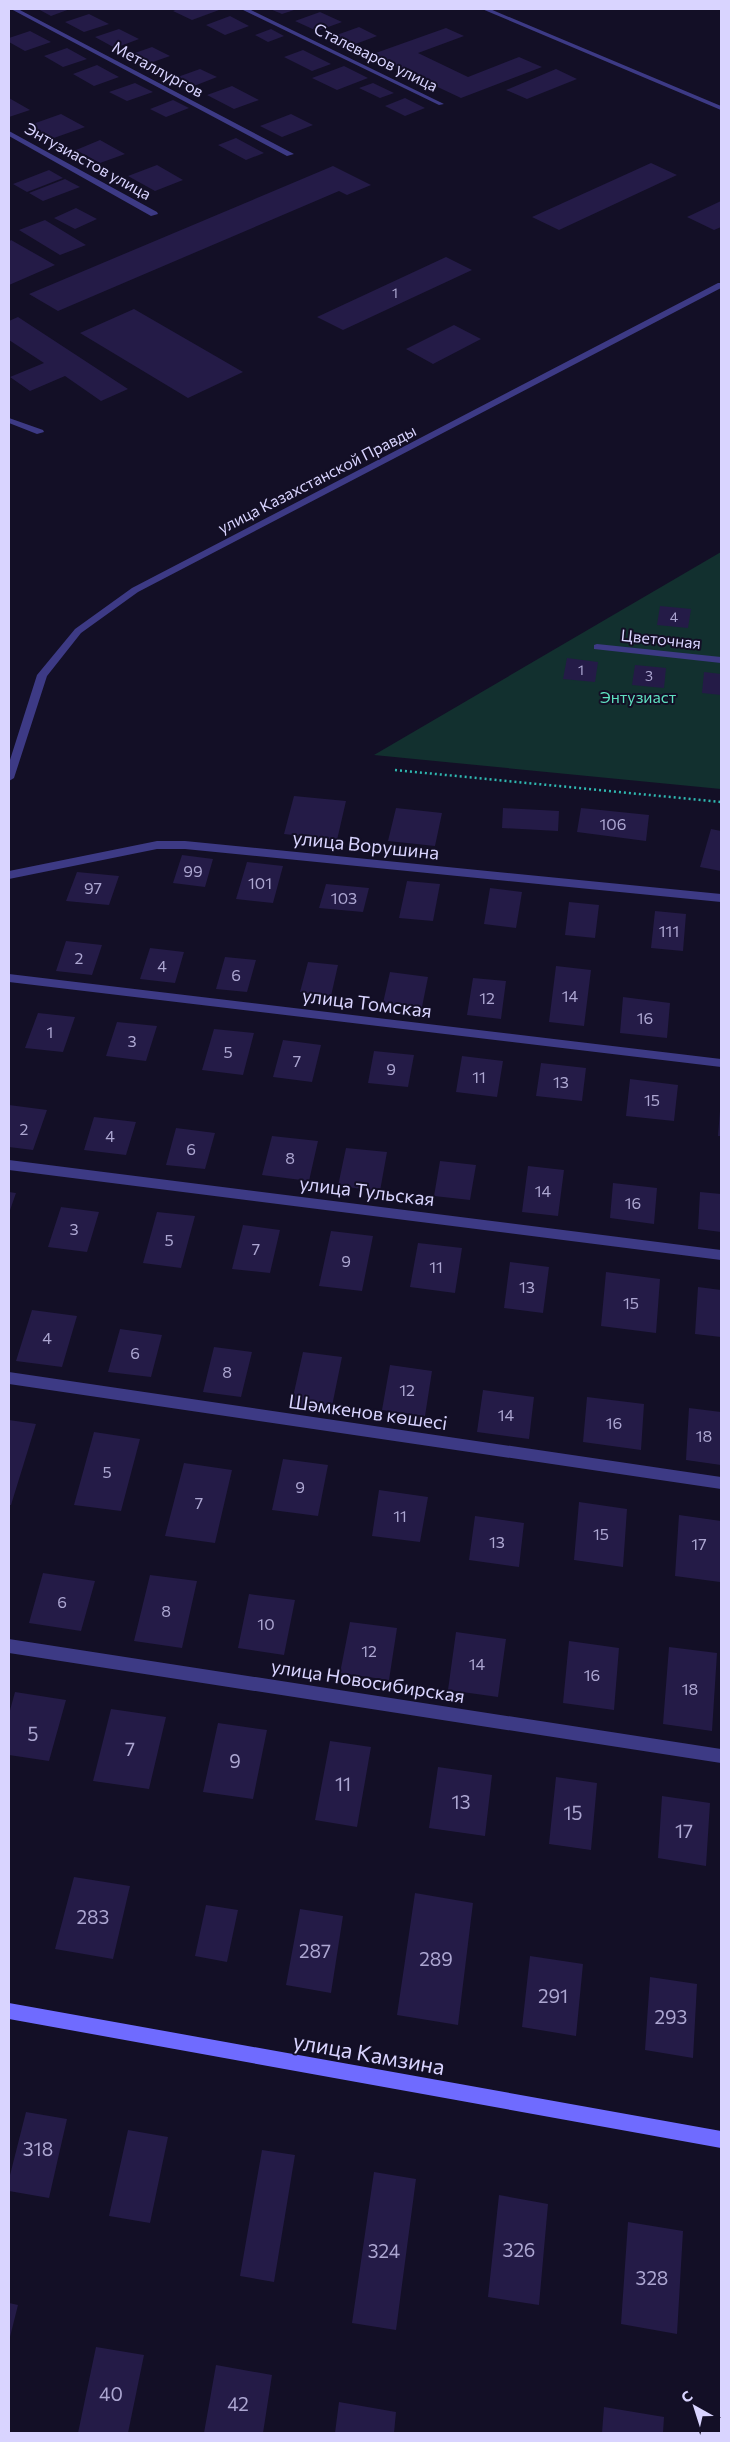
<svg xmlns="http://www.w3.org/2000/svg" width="730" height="2442" font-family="Commissioner,sans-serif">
<rect width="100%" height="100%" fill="#130f26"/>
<path fill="#12302f" d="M721 552V789L374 755Z"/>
<path fill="#241b47" d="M38 9H70L51 16Z
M178 9H216L219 10 192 20 173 11Z
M270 9H297L282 14Z
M320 12 342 22 317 31 295 21Z
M89 14 109 24 84 32 65 22Z
M230 16 249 26 225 35 206 25Z
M359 27 377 36 350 46 331 37Z
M446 28 464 36 418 53 468 77 519 57 542 67 461 98 370 55Z
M119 29 139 39 115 48 95 37Z
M271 29 284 36 268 42 255 35Z
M30 31 51 42 25 51 9 42V38Z
M152 47 170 56 150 63 132 54Z
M67 48 87 59 63 67 44 56Z
M303 50 331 64 312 71 284 57Z
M97 65 119 77 94 86 73 74Z
M344 66 368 78 337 90 312 78Z
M200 69 217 77 189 88 172 79Z
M556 69 577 79 527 99 506 90Z
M135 83 153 92 127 101 109 92Z
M373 83 394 93 380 98 359 88Z
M232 86 259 100 234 109 207 95Z
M9 98 30 110 9 117Z
M405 98 425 108 405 116 385 106Z
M173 100 189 108 166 117 150 109Z
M61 114 85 127 51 139 27 126Z
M291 114 313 125 282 137 260 126Z
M236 138 264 153 246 160 218 145Z
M100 140 125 154 100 163 76 150Z
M651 163 677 175 559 230 532 217Z
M157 165 183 180 155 191 128 176Z
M333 166 371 185 347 195 339 191 58 311 29 294Z
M49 170 63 178 27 192 13 184Z
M65 179 80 187 43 201 29 193Z
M721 201V227L714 230 687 217Z
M76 208 97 219 75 229 54 218Z
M45 220 86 245 60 255 19 230Z
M11 240 55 265 9 285V242Z
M446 257 472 270 343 330 317 317Z
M134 309 243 372 188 398 80 333Z
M18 317 128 389 101 401 65 376 30 391 10 377 44 363 9 340V321Z
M454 325 481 339 433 364 406 349Z
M660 606 691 609 688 628 657 625Z
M567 658 598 662 595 682 563 679Z
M635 665 666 668 664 688 632 685Z
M704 672 721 674V695L702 693Z
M294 796 346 801 337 840 284 834Z
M396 808 442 813 435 846 388 841Z
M503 808 559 811 558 831 502 828Z
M581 808 649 815 646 841 577 832Z
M711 829 721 831V871L700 867Z
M182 855 213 859 205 887 173 883Z
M247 862 283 866 273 903 236 899Z
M77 872 119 876 109 905 66 901Z
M407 881 440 884 433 921 399 918Z
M326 884 369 888 363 912 319 908Z
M490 888 522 892 516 928 484 924Z
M569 902 599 905 595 938 565 935Z
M655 911 686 914 683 951 651 948Z
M66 941 102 945 92 975 56 971Z
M150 948 184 952 175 983 140 979Z
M225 957 256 960 247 992 216 989Z
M308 962 338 965 331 996 300 992Z
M556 966 591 970 584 1026 549 1022Z
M390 972 428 977 422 1007 383 1003Z
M473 978 506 981 501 1019 467 1015Z
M623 997 670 1003 667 1038 620 1033Z
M38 1013 75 1017 63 1052 25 1048Z
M117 1022 157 1026 146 1061 106 1056Z
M214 1029 254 1033 243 1075 202 1070Z
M283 1040 321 1045 312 1082 273 1077Z
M374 1051 414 1055 408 1087 368 1083Z
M462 1056 503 1061 497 1097 456 1092Z
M541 1063 586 1068 582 1101 536 1096Z
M630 1079 678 1085 674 1121 626 1116Z
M9 1105 47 1110 33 1150 9 1147Z
M720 1111H721V1136H718Z
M94 1117 136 1122 126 1155 84 1150Z
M176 1128 215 1133 205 1169 166 1165Z
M272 1136 318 1141 309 1181 262 1175Z
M346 1148 387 1152 380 1191 338 1186Z
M440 1161 476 1165 470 1200 434 1196Z
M528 1166 564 1170 558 1216 522 1212Z
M613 1183 657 1188 654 1224 610 1218Z
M9 1192 16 1193 9 1213Z
M700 1192 721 1194V1232L698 1229Z
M61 1207 99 1212 87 1252 48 1247Z
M157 1212 195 1216 181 1268 143 1263Z
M243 1225 280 1230 270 1273 232 1269Z
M331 1231 373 1236 362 1291 319 1286Z
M418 1243 462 1248 455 1293 410 1287Z
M510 1262 549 1267 543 1313 504 1308Z
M606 1272 660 1279 656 1333 601 1326Z
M698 1287 721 1290V1337L695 1334Z
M32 1310 77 1316 62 1367 16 1361Z
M120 1329 162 1335 151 1377 108 1372Z
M214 1347 252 1352 241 1397 203 1392Z
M303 1352 342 1357 331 1411 291 1406Z
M390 1365 432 1371 425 1416 382 1410Z
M483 1390 534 1397 529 1439 477 1432Z
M587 1397 644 1404 641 1450 583 1442Z
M689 1408 721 1412V1465L686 1460Z
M9 1420 36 1424 11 1505H9Z
M94 1432 140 1439 121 1511 74 1505Z
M283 1459 328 1465 318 1516 272 1510Z
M184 1463 232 1470 215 1543 165 1536Z
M379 1490 428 1497 420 1542 372 1536Z
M579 1502 627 1509 623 1567 574 1560Z
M679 1515 721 1521 720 1582 675 1576Z
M475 1516 524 1523 519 1567 469 1560Z
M43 1573 95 1581 81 1631 29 1623Z
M150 1575 197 1581 182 1648 134 1641Z
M249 1594 295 1600 284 1655 238 1648Z
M350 1622 397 1628 389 1680 340 1673Z
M456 1632 506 1639 498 1697 448 1690Z
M569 1641 619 1648 614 1710 563 1703Z
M669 1647 717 1653 712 1731 663 1724Z
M15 1692 66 1700 49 1761 9 1755V1714Z
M111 1709 166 1717 149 1789 93 1781Z
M218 1723 267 1730 253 1799 203 1792Z
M330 1741 371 1747 357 1827 315 1820Z
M438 1767 492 1775 485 1836 429 1828Z
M556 1777 597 1783 591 1850 549 1844Z
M662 1796 710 1803 706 1866 658 1858Z
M74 1877 130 1886 113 1959 55 1949Z
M415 1893 473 1903 458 2025 397 2015Z
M206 1905 238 1910 227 1962 195 1956Z
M300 1909 343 1916 331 1993 286 1985Z
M530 1956 583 1964 576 2036 522 2027Z
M650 1977 697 1984 693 2058 645 2050Z
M26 2112 67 2119 49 2198 9 2191V2179Z
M128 2130 168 2137 150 2223 109 2216Z
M262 2150 295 2155 274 2282 240 2276Z
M374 2172 416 2179 396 2330 352 2323Z
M499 2195 548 2204 539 2305 488 2297Z
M628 2222 683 2231 677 2334 621 2324Z
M9 2303 18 2305 9 2341Z
M96 2347 144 2355 128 2433H78Z
M216 2365 272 2375 263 2433H204Z
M339 2402 396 2412 394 2433H335Z
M604 2407 664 2417 663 2433H602Z"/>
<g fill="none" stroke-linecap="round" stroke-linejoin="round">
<path stroke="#2fb8b0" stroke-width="2.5" stroke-dasharray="2 3" stroke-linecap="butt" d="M395 770 721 802"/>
<path fill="#3d3a85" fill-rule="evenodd" d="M11 9H18L294 154 287 156Z
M241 9H249L444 104 439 105Z
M9 131 157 212 158 214 151 216 9 136Z
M9 418 43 430 44 432 37 434 9 423Z"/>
<path fill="#3d3a85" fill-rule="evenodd" d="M597 644 721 657V663L594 649V645Z
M157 841H185L721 894V902L185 849H157L9 879V871Z
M9 974 721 1059V1067L9 982Z
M9 1160 721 1250V1260L9 1170Z
M9 1372 721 1477V1489L9 1384Z
M9 1639 721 1749V1763L9 1653Z"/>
<path fill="#3d3a85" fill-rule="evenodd" d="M482 9H490L721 106V110Z
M718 283H721V288L138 592 81 633 47 676 14 778 9 781V763L37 675 75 629 132 588Z"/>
<path fill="#6f6bff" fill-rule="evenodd" d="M9 2003 721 2131V2148L9 2019Z"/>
</g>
<g text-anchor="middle" stroke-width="4" stroke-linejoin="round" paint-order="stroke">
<g font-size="14" fill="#aca6d1">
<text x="395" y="298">1</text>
<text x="674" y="622">4</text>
<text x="581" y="675">1</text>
<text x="649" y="681">3</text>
</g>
<g font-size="16" fill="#d9d4ff" stroke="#130f26">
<text transform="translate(376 57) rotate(26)" y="6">Сталеваров улица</text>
<text transform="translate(158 69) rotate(28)" y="6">Металлургов</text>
<text transform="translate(88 161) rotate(29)" y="6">Энтузиастов улица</text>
<text transform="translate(317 479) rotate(-27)" y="6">улица Казахстанской Правды</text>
<text transform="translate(661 639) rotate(6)" y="6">Цветочная</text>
</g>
<g font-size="16" fill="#5fe0c0" stroke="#130f26">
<text x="638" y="703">Энтузиаст</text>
</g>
<g font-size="16" fill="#aca6d1">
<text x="613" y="830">106</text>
<text x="193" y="877">99</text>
<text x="260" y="889">101</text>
<text x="93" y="894">97</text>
<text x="344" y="904">103</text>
<text x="669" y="937">111</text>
<text x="79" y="964">2</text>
<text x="162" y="972">4</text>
<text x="236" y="981">6</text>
<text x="570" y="1002">14</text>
<text x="487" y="1004">12</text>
<text x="645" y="1024">16</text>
<text x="50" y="1038">1</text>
<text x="132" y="1047">3</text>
<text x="228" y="1058">5</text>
<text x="297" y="1067">7</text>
<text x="391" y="1075">9</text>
<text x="479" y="1083">11</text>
<text x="561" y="1088">13</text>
<text x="652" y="1106">15</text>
<text x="24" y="1135">2</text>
<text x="110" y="1142">4</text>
<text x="191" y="1155">6</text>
<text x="290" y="1164">8</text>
<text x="543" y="1197">14</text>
<text x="633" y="1209">16</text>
<text x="74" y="1235">3</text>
<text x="169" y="1246">5</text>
<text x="256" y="1255">7</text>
<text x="346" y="1267">9</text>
<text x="436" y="1273">11</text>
<text x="527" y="1293">13</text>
<text x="631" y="1309">15</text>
<text x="47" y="1344">4</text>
<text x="135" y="1359">6</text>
<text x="227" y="1378">8</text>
<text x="407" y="1396">12</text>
<text x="506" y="1421">14</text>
<text x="614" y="1429">16</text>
<text x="704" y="1442">18</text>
<text x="107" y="1478">5</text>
<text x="300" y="1493">9</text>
<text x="199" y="1509">7</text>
<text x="400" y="1522">11</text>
<text x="601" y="1540">15</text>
<text x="497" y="1548">13</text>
<text x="699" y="1550">17</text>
<text x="62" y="1608">6</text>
<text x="166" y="1617">8</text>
<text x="266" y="1630">10</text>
<text x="369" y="1657">12</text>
<text x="477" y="1670">14</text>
<text x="592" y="1681">16</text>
<text x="690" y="1695">18</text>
</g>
<g font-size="19" fill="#d9d4ff" stroke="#130f26">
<text transform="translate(366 845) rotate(6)" y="7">улица Ворушина</text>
<text transform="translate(367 1003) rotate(7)" y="7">улица Томская</text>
<text transform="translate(367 1191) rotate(7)" y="7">улица Тульская</text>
<text transform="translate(368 1412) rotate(8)" y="7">Шәмкенов көшесі</text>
<text transform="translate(368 1681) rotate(9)" y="7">улица Новосибирская</text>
</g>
<g font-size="19" fill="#aca6d1">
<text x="33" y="1741">5</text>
<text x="130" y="1756">7</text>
<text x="235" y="1768">9</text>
<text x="343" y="1791">11</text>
<text x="461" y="1809">13</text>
<text x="573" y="1820">15</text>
<text x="684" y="1838">17</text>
<text x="93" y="1924">283</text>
<text x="315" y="1958">287</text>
<text x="436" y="1966">289</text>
<text x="553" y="2003">291</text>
<text x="671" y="2024">293</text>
<text x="38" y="2156">318</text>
<text x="519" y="2257">326</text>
<text x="384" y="2258">324</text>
<text x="652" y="2285">328</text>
<text x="111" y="2401">40</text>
<text x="238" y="2411">42</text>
</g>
<g font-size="22" fill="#d9d4ff" stroke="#130f26">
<text transform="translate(369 2054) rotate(10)" y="8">улица Камзина</text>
</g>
</g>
<rect width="730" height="2442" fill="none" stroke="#d9d4ff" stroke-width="20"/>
<g transform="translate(695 2407) rotate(321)" stroke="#130f26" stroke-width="4" paint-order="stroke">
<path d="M0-4L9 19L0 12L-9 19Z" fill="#d9d4ff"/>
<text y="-8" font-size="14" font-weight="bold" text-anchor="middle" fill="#d9d4ff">С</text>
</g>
</svg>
